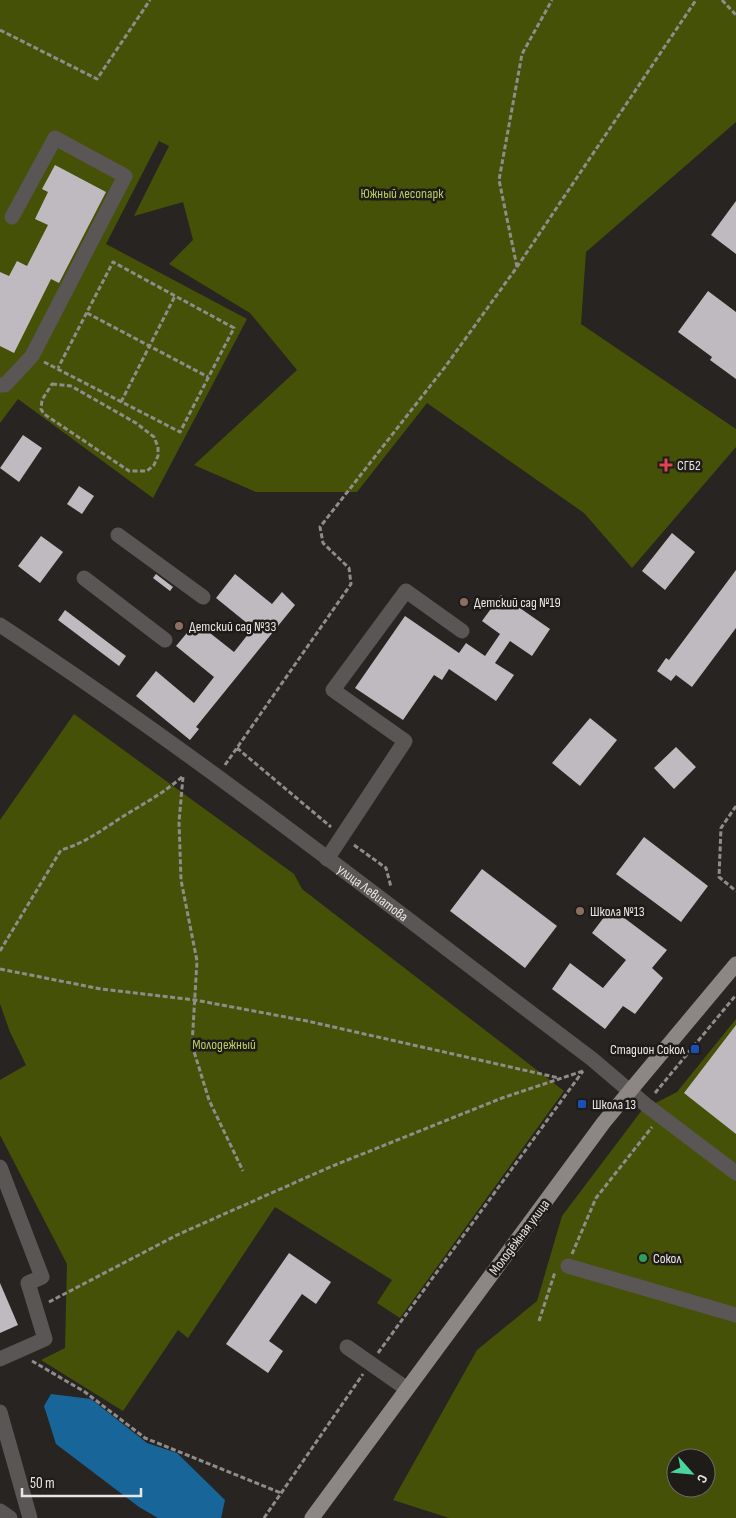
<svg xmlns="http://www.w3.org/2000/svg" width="736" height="1518" font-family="'Sofia Sans Condensed',sans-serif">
<rect width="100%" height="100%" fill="#282421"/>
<path fill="#465108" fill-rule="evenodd" d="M0 0H736V122L586 252 581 324 736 429V447L632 568 584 513 427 403 357 492H256L194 465 297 370 250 313 169 264 193 240 183 202 134 216 169 146 159 141 106 244 247 319 153 498 18 399 0 423Z
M74 714 294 874 302 889 564 1091 400 1318 377 1303 392 1280 275 1207 188 1338 178 1330 123 1411 41 1360 65 1348 67 1264 0 1135V1080L26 1065 10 1032 0 1004V820Z
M736 1019V1518H449L393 1500 477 1350 537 1301 562 1216 642 1110 677 1092ZM676 1458H706V1488H676Z"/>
<path fill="#186699" d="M51 1394 91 1399 147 1443 177 1453 225 1500 221 1518H158L139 1507 56 1444 44 1406Z"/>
<path fill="#bebabf" d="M55 165 106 192 59 283 51 279 14 353 0 346V272L9 276 17 261 27 266 48 225 35 219 48 192 42 189Z
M736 201V254L711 235Z
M708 291 736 312V379L710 360 712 357 678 332Z
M23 435 42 448 19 482 0 468Z
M79 486 94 496 82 514 67 504Z
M672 533 695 552 665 590 642 571Z
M41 536 63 552 40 583 18 566Z
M736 570V628L692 687 676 675 671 681 657 671 666 658 669 660Z
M156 574 173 587 170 591 153 578Z
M235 574 272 604 282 592 295 605 196 727 199 729 190 740 136 696 156 671 194 703 214 677 176 646 196 622 234 652 253 628 216 598Z
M501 595 550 629 532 656 510 641 495 663 514 675 496 701 449 669 442 680 434 675 403 720 355 688 405 616 459 653 466 643 485 656 500 634 482 621Z
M65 610 126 656 119 666 58 620Z
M590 718 617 740 580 786 552 763Z
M676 747 696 767 674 789 654 768Z
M644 837 708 886 681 922 616 874Z
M482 869 557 926 525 968 450 911Z
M611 908 667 950 652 968 663 978 635 1014 623 1006 605 1029 552 989 570 963 603 988 626 960 592 933Z
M736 1025V1134L684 1093Z
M289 1253 331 1282 316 1304 302 1294 269 1341 283 1351 268 1373 226 1344Z
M0 1283 18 1325 0 1333Z"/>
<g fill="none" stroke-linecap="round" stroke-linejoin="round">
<path stroke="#8f8c89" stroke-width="3" stroke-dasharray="5 2.5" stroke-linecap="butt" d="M722 0 736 15
M0 30 97 79 150 0
M517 267 499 180 522 54 552 0
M87 313 208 377
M44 362 180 432 234 328 113 262 58 368
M52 384 71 386 136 423 154 437 158 447V456L154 465 147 471H129L44 414 41 409 42 400Z
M121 402 175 296
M237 748 331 827
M225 765 351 584 349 568 323 543 320 527 445 367 517 267 696 0
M183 777 179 822 181 880 197 961 192 1045 209 1100 243 1171
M736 806 721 828 719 877 736 891
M354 845 386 868 391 887
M0 951 61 850C85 843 102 830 122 817 143 804 164 793 183 776
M0 969 101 989 195 1000 307 1021 559 1078
M655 1093 736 995
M572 1254 596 1198 652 1127
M49 1302 177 1235 330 1167 502 1098 583 1071
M539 1321 555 1272
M378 1353 583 1071
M32 1361 85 1392 145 1438 281 1493
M264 1518 363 1374"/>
<g stroke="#595655" stroke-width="15">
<path d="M0 385H5L32 356 125 176 55 138 12 217"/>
<path d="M118 535 203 597"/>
<path d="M84 578 165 640"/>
<path id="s1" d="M0 625C204 759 397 912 592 1059L646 1105 736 1173"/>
<path d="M327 859 405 741 333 690 406 591 462 631"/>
<path d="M0 1167 42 1277 28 1283 45 1339 0 1359"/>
<path d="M568 1266 736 1315"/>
<path d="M347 1347 407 1389"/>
<path d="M0 1412 30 1518"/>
<path d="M0 1511 10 1518"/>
</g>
<path stroke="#8c8785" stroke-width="15" d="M312 1518 604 1122 736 964"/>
</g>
<path fill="#e0444e" stroke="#1e1b18" stroke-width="2" d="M663.5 457.5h5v5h5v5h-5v5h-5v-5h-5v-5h5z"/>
<g fill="#8d6e63" stroke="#1e1b18" stroke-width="2">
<circle cx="464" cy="602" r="5"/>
<circle cx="179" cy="626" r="5"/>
<circle cx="580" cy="911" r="5"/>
</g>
<g fill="#1a4fb4" stroke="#1e1b18" stroke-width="2">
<rect x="690" y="1044" width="10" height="10" rx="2.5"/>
<rect x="577" y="1099" width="10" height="10" rx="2.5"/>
</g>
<circle fill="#2e9e5b" stroke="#1e1b18" stroke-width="2" cx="643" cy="1258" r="5"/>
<g text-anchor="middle" stroke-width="5" stroke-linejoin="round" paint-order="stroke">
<g font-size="14" fill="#b7cd5e" stroke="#1e1b18">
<text x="402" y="198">Южный лесопарк</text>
<text x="224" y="1049">Молодежный</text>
</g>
<g font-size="14" fill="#e8e6e3" stroke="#1e1b18" text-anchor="start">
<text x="677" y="470">СГБ2</text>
<text x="474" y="607">Детский сад №19</text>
<text x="189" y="631">Детский сад №33</text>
<text x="590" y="916">Школа №13</text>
<text x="685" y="1054" text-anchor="end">Стадион Сокол</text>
<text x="592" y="1109">Школа 13</text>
<text x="653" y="1263">Сокол</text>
</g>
<g font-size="14" fill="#e8e6e3" stroke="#1e1b18">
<text dy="5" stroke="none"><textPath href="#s1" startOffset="459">улица Левиатова</textPath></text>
<text transform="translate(519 1237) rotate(-53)" y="5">Молодёжная улица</text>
</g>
</g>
<g transform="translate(691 1473) rotate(117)"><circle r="24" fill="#1e1b18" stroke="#6f6c69"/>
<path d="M0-4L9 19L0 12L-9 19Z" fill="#4bd49b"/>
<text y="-8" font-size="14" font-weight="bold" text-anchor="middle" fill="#e8e6e3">С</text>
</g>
<path d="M22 1488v8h119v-8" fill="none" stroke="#e8e6e3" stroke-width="2.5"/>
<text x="30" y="1488" font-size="15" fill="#e8e6e3" stroke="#1e1b18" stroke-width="4" paint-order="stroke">50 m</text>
</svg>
